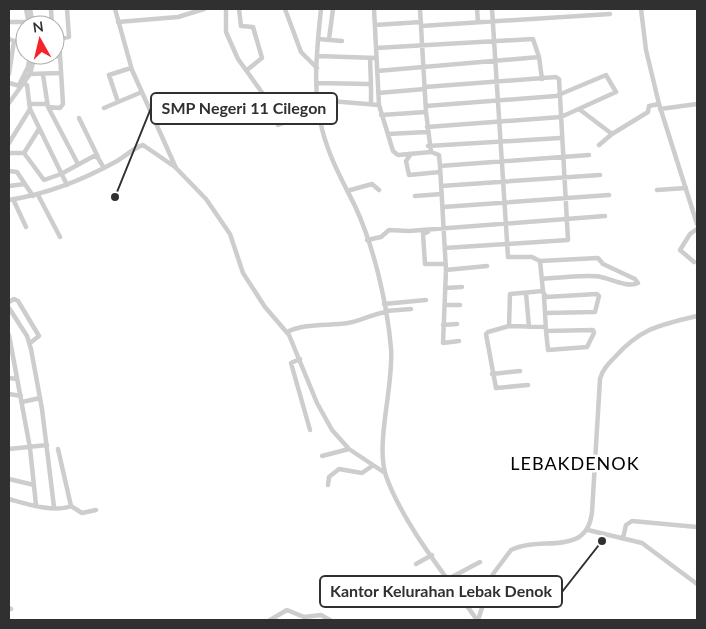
<svg xmlns="http://www.w3.org/2000/svg" width="706" height="629" font-family="Lato,sans-serif">
<rect width="100%" height="100%" fill="#fff"/>
<g fill="none" stroke-linecap="round" stroke-linejoin="round">
<path stroke="#cdcdcd" stroke-width="4.5" d="M26 9 29 24
M30 9 33 25
M51 9 52 25
M115 9 132 70 176 168 206 199 230 234 243 273 265 307 289 335 317 403 332 430 349 449 385 473
M226 9V32L238 59 283 122
M239 9 241 26 253 27 262 58 247 70
M285 9 301 52 317 68
M321 9C317 48 312 91 322 129 329 157 342 180 355 206 374 247 387 303 391 348 394 386 375 443 386 476 404 526 447 577 477 620
M374 9 379 105 393 151 398 155 431 152 426 112 420 9
M477 9 478 22
M492 9 508 257H532L540 261 543 291 510 294 509 326 488 332 486 334 496 388 528 385
M641 9 646 50 659 104 697 224
M9 22H29
M118 22 178 17 204 9
M375 25 421 22
M421 26 610 14
M9 39 14 41H25
M55 39 69 37 67 9
M318 39 342 41
M329 39 333 9
M376 48 533 39 539 57
M317 56 376 58
M34 57 59 56
M370 58 371 85
M377 71 539 57 542 79
M9 74 14 41
M30 74 60 73
M43 75 48 107 78 164
M9 83 20 86
M23 83 27 85 30 109 67 185
M317 83 368 84 371 85V104
M19 85 28 67 30 55
M425 87 556 77 559 79 568 240 445 248
M378 93 425 89
M318 100 379 105
M118 102 142 92
M9 103 30 74 35 55
M29 104H47
M426 106 556 96 606 75 616 92 561 117 427 127
M48 107 60 108 63 104 59 39
M104 108 118 102 109 75 131 68
M579 109 612 134 648 112 649 106 659 104
M660 109 697 104
M381 115 426 112
M79 118 98 157
M278 125 318 110
M388 134 427 132
M9 143 30 109
M599 145 612 134
M428 146 560 138
M431 152 439 155 440 166 446 270 487 266
M9 153H24L39 129
M24 153 44 180 61 174 94 156 98 158 104 168
M411 154 406 161 409 175 440 172
M440 166 589 155
M9 171 17 172 33 196
M9 186 25 184
M441 186 600 175
M657 190 686 188
M347 191 372 184 379 190
M38 195 60 237
M415 196 442 194
M13 199 26 227
M9 200C47 194 83 180 117 161 126 156 133 148 143 145L175 167
M443 207 609 195
M428 232 423 234 425 264H446
M367 240 381 237 389 230 409 231 605 216
M540 261 598 258 603 264 635 279 638 283C628 288 611 279 601 277 589 274 556 278 542 279
M694 262 680 250 690 234 697 229
M446 270 443 343 459 341
M445 288 462 287
M543 292 546 297 597 294 599 296 595 312 545 313 544 296
M526 293 529 327
M9 302 14 299 18 301 39 336 30 343
M384 304 426 300
M445 305H460
M9 308 27 336 31 349 42 409 54 507
M386 311 411 309
M545 313 546 331 593 330 594 333 587 347 548 350 546 331
M443 325 457 324
M509 326 546 327
M287 332C305 323 328 326 348 323 361 321 372 314 386 312
M9 335 30 448 36 505
M300 359 291 363 310 430
M492 374 520 371
M9 378 17 379
M9 394 21 396
M22 402 40 398
M9 449 47 445
M58 449 71 506 82 513 96 510
M322 456 349 449
M9 479 34 485
M328 485 329 477 339 469 362 473 372 466
M9 499C27 504 54 513 71 506
M588 530 642 543 697 584
M623 538 626 525 632 521 697 527
M416 564 432 555
M448 579 480 562
M9 608 11 609
M270 620 287 610 304 617 321 615 330 620
M478 620 493 574 511 550C541 535 587 558 592 512L600 379C602 370 609 363 615 357 642 327 661 325 697 316"/>
</g>
<g text-anchor="middle" stroke-width="5" stroke-linejoin="round" paint-order="stroke">
<g font-size="18" letter-spacing="1" fill="#000" stroke="#fff">
<text x="575" y="470">LEBAKDENOK</text>
</g>
</g>
<path fill="none" stroke="#303030" stroke-width="2" d="M115 197L151 108M602 541L562 592"/>
<g fill="#303030" stroke="#fff" stroke-width="2">
<circle cx="115" cy="197" r="5"/>
<circle cx="602" cy="541" r="5"/>
</g>
<g fill="#fff" stroke="#303030" stroke-width="2">
<rect x="151" y="93" width="186" height="31" rx="5"/>
<rect x="320" y="576" width="242" height="31" rx="5"/>
</g>
<g font-size="16" text-anchor="middle" font-weight="bold" fill="#303030">
<text x="244" y="114">SMP Negeri 11 Cilegon</text>
<text x="441" y="597">Kantor Kelurahan Lebak Denok</text>
</g>
<rect width="706" height="629" fill="none" stroke="#303030" stroke-width="20"/>
<g transform="translate(40 40) rotate(352)"><circle r="24" fill="#ffffff" stroke="#acacac"/>
<path d="M0-4L9 19L0 12L-9 19Z" fill="#f7232b"/>
<text y="-8" font-size="14" font-weight="bold" text-anchor="middle" fill="#303030">N</text>
</g>
</svg>
